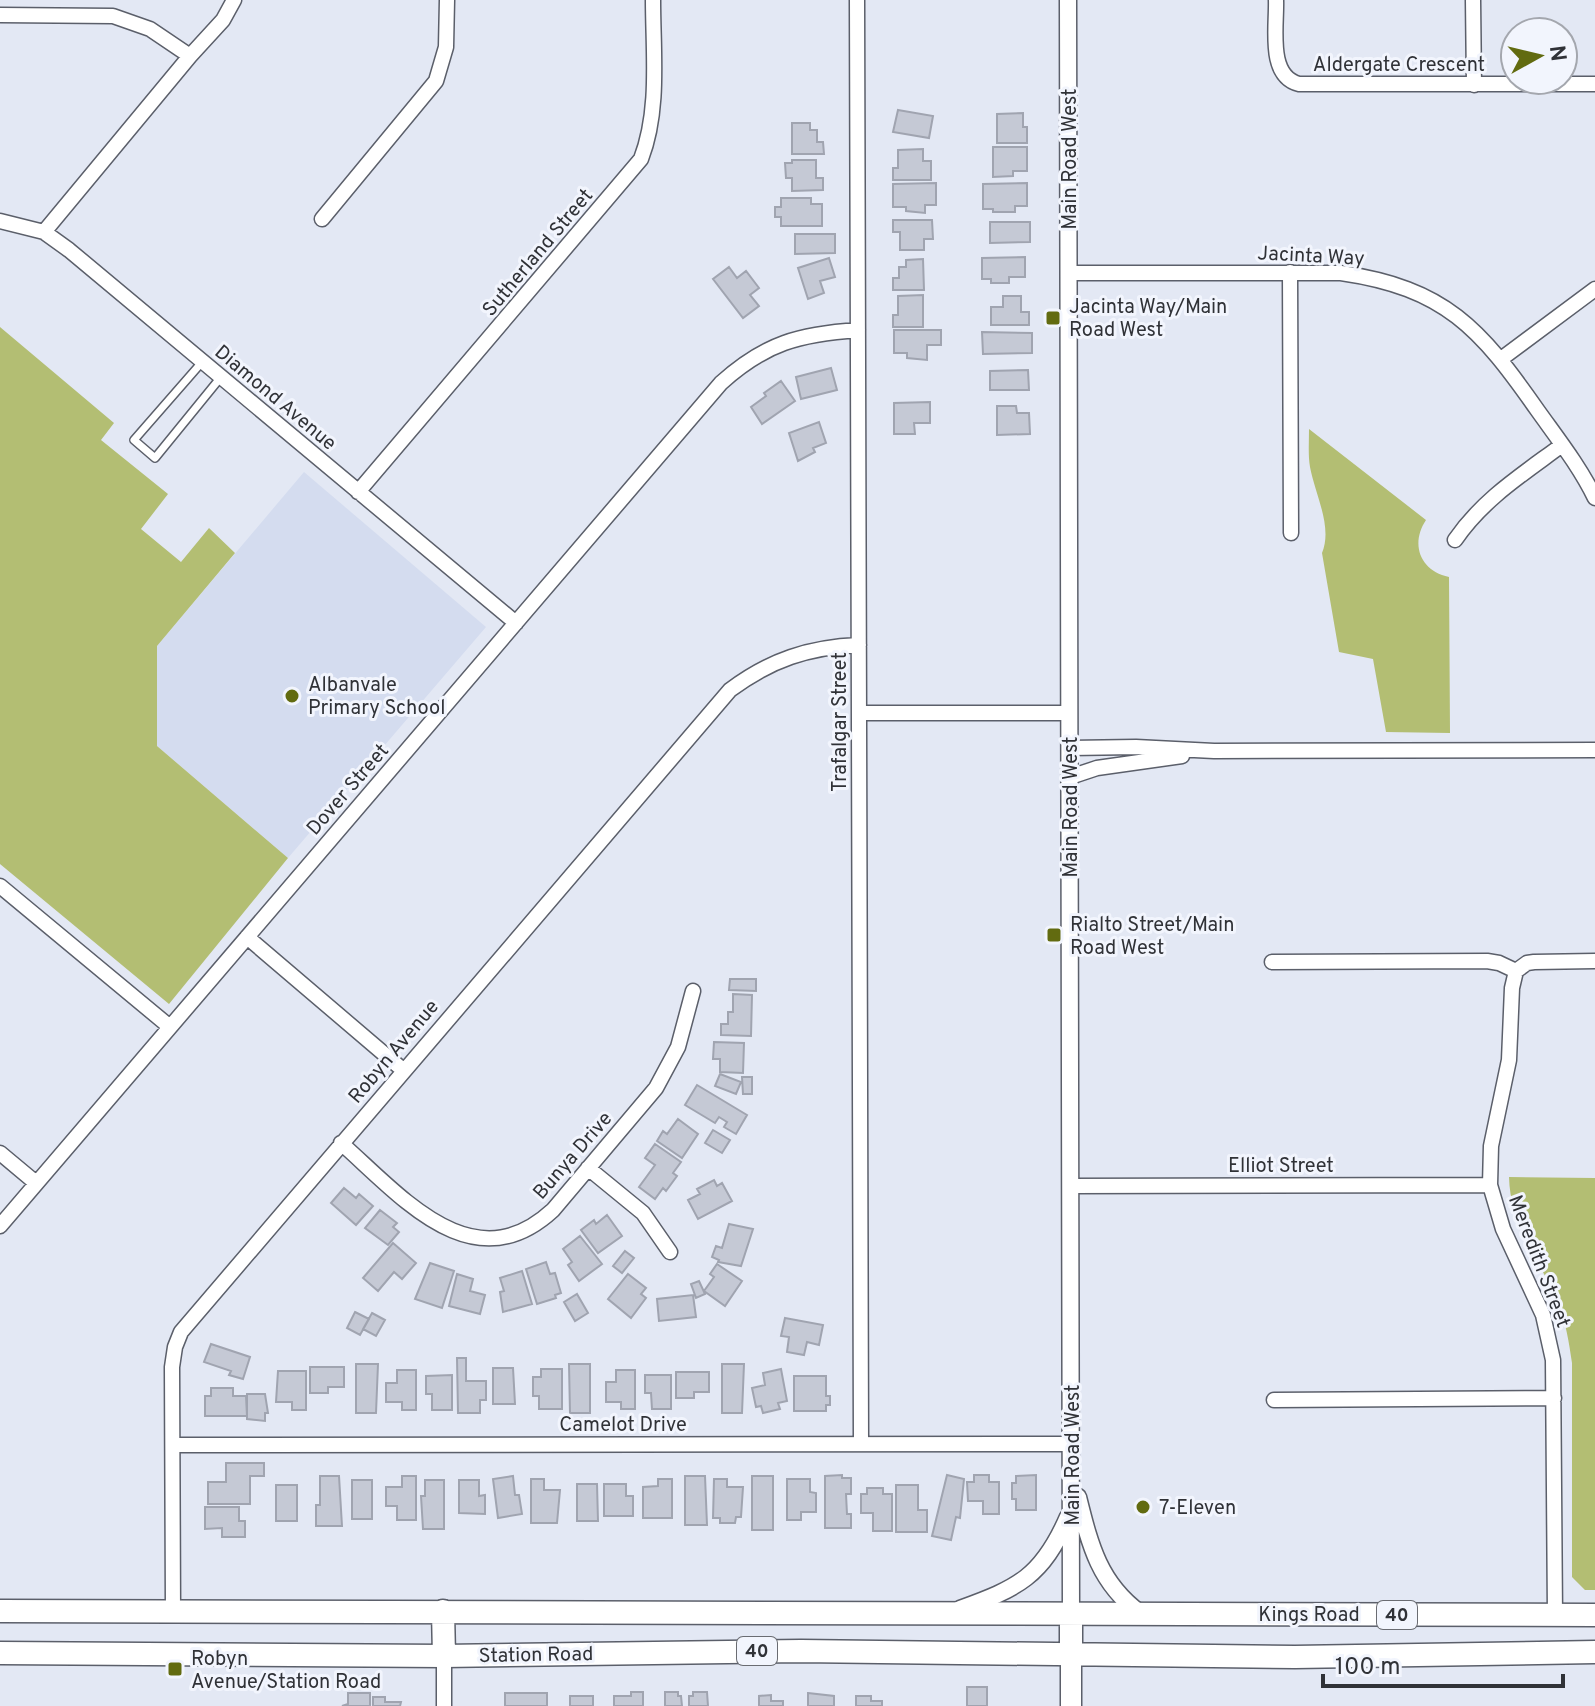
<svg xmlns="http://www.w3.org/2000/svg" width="1595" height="1706" font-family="Overpass,sans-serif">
<rect width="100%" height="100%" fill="#e3e8f4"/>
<path fill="#d4dcef" d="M304 472 486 627 288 858 157 746V646Z"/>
<path fill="#b3be73" d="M0 327 114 423 101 440 168 494 141 529 181 562 209 528 235 553 157 646V746L288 858 169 1004 0 864Z
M1309 429 1426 520C1410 544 1420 571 1449 577L1450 733 1386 732 1373 659 1339 652 1322 553C1333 527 1315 494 1310 467 1308 455 1309 442 1309 429Z
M1509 1177 1595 1178V1590H1585L1572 1577V1363C1569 1343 1566 1322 1558 1303 1540 1260 1510 1225 1509 1177Z"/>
<path fill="#c5c9d5" stroke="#a0a4b0" stroke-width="2" d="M898 110 933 116 929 138 893 132Z
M1023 113V127H1027V143H997V114Z
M792 123H810V130H817V142H823L824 154H792Z
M993 147H1027V171H1013V176L993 177Z
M923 149V161H931V180H893V168H898V150Z
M792 160H816V178H823V190L792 191V178H786L785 163H792Z
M936 183V205H925V213L906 211V207H893V184Z
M1027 183V206H1015V212H993V209H983V184Z
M781 198H811V204H822V226H781V217H775V207H781Z
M893 220H932L933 239H924V250H900V232H893Z
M990 222H1030V242L990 243Z
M795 234H835V253L795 254Z
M1025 257V277H1009V283H991V279H982V258Z
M829 258 835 277 820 281 824 293 808 299 798 268Z
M923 259 924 290H893V278H899V267H906V260Z
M729 267 737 278 746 271 759 288 750 295 759 306 743 318 713 279Z
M923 295V327H893V315H898V296Z
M1003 296H1021V312H1029V325H991V307H1003Z
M894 330H941V345H927V360L907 358V353H894Z
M982 332 1032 333V353L983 354Z
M831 368 837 390 801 399 796 377Z
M1028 370 1029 390H990V371Z
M781 381 795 401 762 424 751 407 766 396 764 393Z
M930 402V423H914L915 434H894V403Z
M997 406H1016L1017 413H1029L1030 434 997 435Z
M819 422 826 443 813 448 815 452 798 461 789 433Z
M730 979H756V991L729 990Z
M733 994 752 995 751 1036 721 1035V1024H728V1012H733Z
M714 1042 744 1043 743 1073 720 1072V1059H713Z
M720 1074 741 1082 736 1094 715 1086Z
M742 1077H752V1094H743Z
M697 1085 747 1115 736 1134 724 1127 727 1122 719 1117 715 1123 685 1105Z
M678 1119 698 1134 682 1158 657 1141 663 1131 667 1134Z
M713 1130 730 1140 722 1153 705 1143Z
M655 1144 681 1162 673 1173 677 1176 666 1191 663 1188 655 1199 639 1187 655 1165 645 1158Z
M714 1180 717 1186 722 1183 732 1201 698 1219 688 1200 700 1194 697 1189Z
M344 1188 356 1198 359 1194 373 1206 356 1225 331 1203Z
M380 1210 397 1223 393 1227 399 1232 388 1245 365 1228Z
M607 1215 622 1236 598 1253 581 1230 594 1220 596 1224Z
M729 1224 753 1229 741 1266 718 1262 719 1260 712 1257 716 1246 722 1248Z
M580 1236 602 1264 579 1281 568 1265 572 1262 563 1249Z
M393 1243 416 1263 402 1279 394 1272 378 1291 363 1278Z
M625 1251 634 1258 622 1273 613 1266Z
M546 1262 550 1274 555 1273 561 1293 555 1295 556 1298 537 1304 526 1269Z
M430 1263 454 1271 442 1308 415 1299Z
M717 1264 742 1281 725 1306 704 1291 714 1277 710 1274Z
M522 1271 532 1304 503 1312 500 1292 504 1291 500 1278Z
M457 1274 473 1279 470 1291 485 1295 480 1314 449 1306Z
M628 1274 646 1288 641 1294 646 1298 631 1318 608 1299Z
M699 1281 705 1294 696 1298 691 1284Z
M577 1294 588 1313 575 1321 564 1302Z
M693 1295 696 1317 659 1321 657 1299Z
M355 1312 369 1319 360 1335 347 1328Z
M372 1313 385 1320 376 1336 363 1329Z
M785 1318 823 1325 819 1345 807 1342 804 1355 787 1352 789 1337 781 1336Z
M211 1344 250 1357 243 1379 229 1375 231 1371 204 1362Z
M457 1358H466V1381H486V1400H480V1413H458Z
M356 1364H378L376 1413H356Z
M569 1364H590V1413H570Z
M722 1364H744L742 1413H722Z
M310 1367H344V1387H328V1393H310Z
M493 1368H513L515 1404H493Z
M541 1369H562V1409H539V1396H533V1377H541Z
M781 1369 787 1401 778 1403 780 1409 763 1413 761 1406 756 1407 752 1388 765 1385 763 1373Z
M397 1370H416V1410H402V1402H386V1383H397Z
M616 1370H635V1409H621V1402H606V1382H616Z
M278 1371H306V1410H292V1402H276Z
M676 1372H709V1392H694V1398H676Z
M452 1375V1410H432V1394H426V1376Z
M645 1375H671V1409H652L651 1393H645Z
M794 1376H826V1396H830V1405H826V1411H794Z
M211 1388H233V1396H246L247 1416H205V1396H211Z
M247 1394H265L268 1413H265V1421L247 1419Z
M226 1463H264V1476H250V1504H208V1482H226Z
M842 1475V1478H851V1494H846L847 1514H851V1528H825V1476Z
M947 1475 964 1479 960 1518 956 1517 951 1540 932 1536Z
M974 1475H989V1482H999V1514H983V1501H968L967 1482H974Z
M1036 1475V1510H1016V1499H1012V1483H1016V1476Z
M320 1476H339L342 1526H316V1505H320Z
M402 1476H416V1520H397V1506H386V1487H402Z
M513 1476 515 1495H519L522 1514 498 1518 493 1479Z
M685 1476H705L707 1525H685Z
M752 1476H773V1530H752Z
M531 1479H544V1490H560L557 1523H531Z
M658 1479H672V1518H643V1487L658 1486Z
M714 1479H727V1487H743L741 1517H736L735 1523H720V1518H713Z
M787 1479H810V1492L816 1493V1512H801V1520H787Z
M352 1480H372V1519H352Z
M425 1480H444V1529H423L421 1496H425Z
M459 1480H479V1496L485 1495V1514L459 1513Z
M577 1484H597L598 1521H577Z
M604 1484H626V1496H633V1516H604Z
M276 1485H297V1521H276Z
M896 1485H918V1510H927V1532H896Z
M867 1488H883V1494H892V1531H873V1513H861V1494H867Z
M205 1507H239V1521H245V1537H222V1528L205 1529Z
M967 1687H987V1706H967Z
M631 1692H643V1706H614V1696H631Z
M665 1692H678V1696H681L682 1706H665Z
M693 1692H707L708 1706H689V1696H693Z
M348 1693H370V1706H342L348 1704Z
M505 1693H547V1706H505Z
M808 1693 834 1696V1706H808Z
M771 1695V1701H783V1706H759V1696Z
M570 1696H593V1706H570Z
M856 1696H871V1701H882V1706H856Z
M373 1697H385V1702H401L400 1706H373Z"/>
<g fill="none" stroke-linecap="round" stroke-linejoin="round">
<defs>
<path id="service" d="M203 361 134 440 155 458 221 377"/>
<path id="minor" d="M857 0 861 1444
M1276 0C1277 26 1267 76 1299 84H1595
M1473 0 1474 85
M0 15 113 16 150 29 190 56
M322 219 436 81 446 47 447 0
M0 221 44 232 69 250 516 623
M44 232 190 56 223 20 234 0
M1290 272 1291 533
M1069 273H1341C1445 288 1480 328 1538 411 1558 439 1580 467 1595 498
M1501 359 1595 289
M358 492 641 159C660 110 653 52 653 0
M1455 540C1483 499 1523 474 1562 445
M860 713H1069
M1070 748 1136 747 1214 751 1595 750
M1070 777 1097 768 1182 756
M0 886 170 1027
M247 937 403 1070
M1272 962 1487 961 1499 963 1516 971 1527 963 1534 962 1595 961
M1516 971 1512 988 1509 1060 1491 1146 1490 1185 1503 1229 1543 1315 1553 1360 1555 1616
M341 1143C401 1196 473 1284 553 1210L656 1088 678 1047 693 991
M0 1153 36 1183
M588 1168 643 1213 670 1252
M1071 1186 1490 1185
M0 1226 721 383C765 343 800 334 858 330
M1274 1400 1554 1398
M174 1445 1072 1444
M173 1612 172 1367 175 1347 181 1332 730 690C770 660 809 647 859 645
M444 1656V1706"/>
<path id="tertiary" d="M1068 0 1071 1613
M1078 1497C1090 1545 1099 1583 1140 1613
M960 1609C1018 1588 1042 1577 1068 1517"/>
<path id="secondary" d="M1071 1706V1656"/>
<path id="primary" d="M0 1611 1595 1615
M443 1611 444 1656
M1071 1613V1656
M0 1653 444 1656 801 1651 1295 1657 1595 1652"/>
</defs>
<use href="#service" stroke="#5b5f6a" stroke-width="10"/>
<use href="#minor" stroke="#5b5f6a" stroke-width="17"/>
<use href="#tertiary" stroke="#5b5f6a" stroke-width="19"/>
<use href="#secondary" stroke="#5b5f6a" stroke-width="23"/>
<use href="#primary" stroke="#5b5f6a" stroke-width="25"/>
<use href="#service" stroke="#fff" stroke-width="7"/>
<use href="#minor" stroke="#fff" stroke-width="14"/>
<use href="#tertiary" stroke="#fff" stroke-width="16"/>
<use href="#secondary" stroke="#fff" stroke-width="20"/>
<use href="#primary" stroke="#fff" stroke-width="22"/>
</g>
<g fill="#626b10" stroke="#f2f5fd" stroke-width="3">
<rect x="1045" y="310" width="16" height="16" rx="4"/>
<circle cx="292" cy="696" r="8"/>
<rect x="1046" y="927" width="16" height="16" rx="4"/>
<circle cx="1143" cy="1507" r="8"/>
<rect x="167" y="1661" width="16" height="16" rx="4"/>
</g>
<g text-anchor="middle" stroke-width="6" stroke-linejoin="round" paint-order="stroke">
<g fill="#f2f5fd" stroke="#6a6c72" stroke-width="2">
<rect x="1377" y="1601" width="40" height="28" rx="6"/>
<rect x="737" y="1637" width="40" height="28" rx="6"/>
</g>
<g font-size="18" font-weight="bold" fill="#303237">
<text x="1397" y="1621">40</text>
<text x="757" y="1657">40</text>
</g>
<g font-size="20" fill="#303237" stroke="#f2f5fd">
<text x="1399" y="71">Aldergate Crescent</text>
<text transform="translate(1069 159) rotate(-90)" y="7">Main Road West</text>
<text transform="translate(537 252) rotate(-50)" y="7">Sutherland Street</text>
<text transform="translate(1311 255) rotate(3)" y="7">Jacinta Way</text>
<text transform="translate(276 397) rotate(40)" y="7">Diamond Avenue</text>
<text transform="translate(839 722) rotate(-90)" y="7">Trafalgar Street</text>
<text transform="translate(347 789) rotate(-49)" y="7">Dover Street</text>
<text transform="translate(1070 807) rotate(-90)" y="7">Main Road West</text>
<text transform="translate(393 1051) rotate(-50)" y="7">Robyn Avenue</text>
<text transform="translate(572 1155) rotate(-49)" y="7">Bunya Drive</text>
<text x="1281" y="1172">Elliot Street</text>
<text transform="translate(1540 1261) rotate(69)" y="7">Meredith Street</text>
<text x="623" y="1431">Camelot Drive</text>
<text transform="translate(1072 1455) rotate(-90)" y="7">Main Road West</text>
<text x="1309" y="1621">Kings Road</text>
<text transform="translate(536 1654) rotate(-1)" y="7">Station Road</text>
</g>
<g font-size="20" fill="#303237" stroke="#f2f5fd" text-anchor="start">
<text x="1069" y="313">Jacinta Way/Main<tspan x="1069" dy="23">Road West</tspan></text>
<text x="308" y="691">Albanvale<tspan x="308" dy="23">Primary School</tspan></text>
<text x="1070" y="931">Rialto Street/Main<tspan x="1070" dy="23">Road West</tspan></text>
<text x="1159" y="1514">7-Eleven</text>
<text x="191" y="1665">Robyn<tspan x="191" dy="23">Avenue/Station Road</tspan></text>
</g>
</g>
<g transform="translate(1539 56) rotate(82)"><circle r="38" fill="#f2f5fd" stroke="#a4a7ae" stroke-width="2"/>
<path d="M0-6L14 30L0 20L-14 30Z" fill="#626b10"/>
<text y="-12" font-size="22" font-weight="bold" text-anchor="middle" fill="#303237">N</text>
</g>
<path d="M1323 1674v12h240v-12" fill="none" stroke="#303237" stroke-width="4"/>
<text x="1335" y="1674" font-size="24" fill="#303237" stroke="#f2f5fd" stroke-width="6" paint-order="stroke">100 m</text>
</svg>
